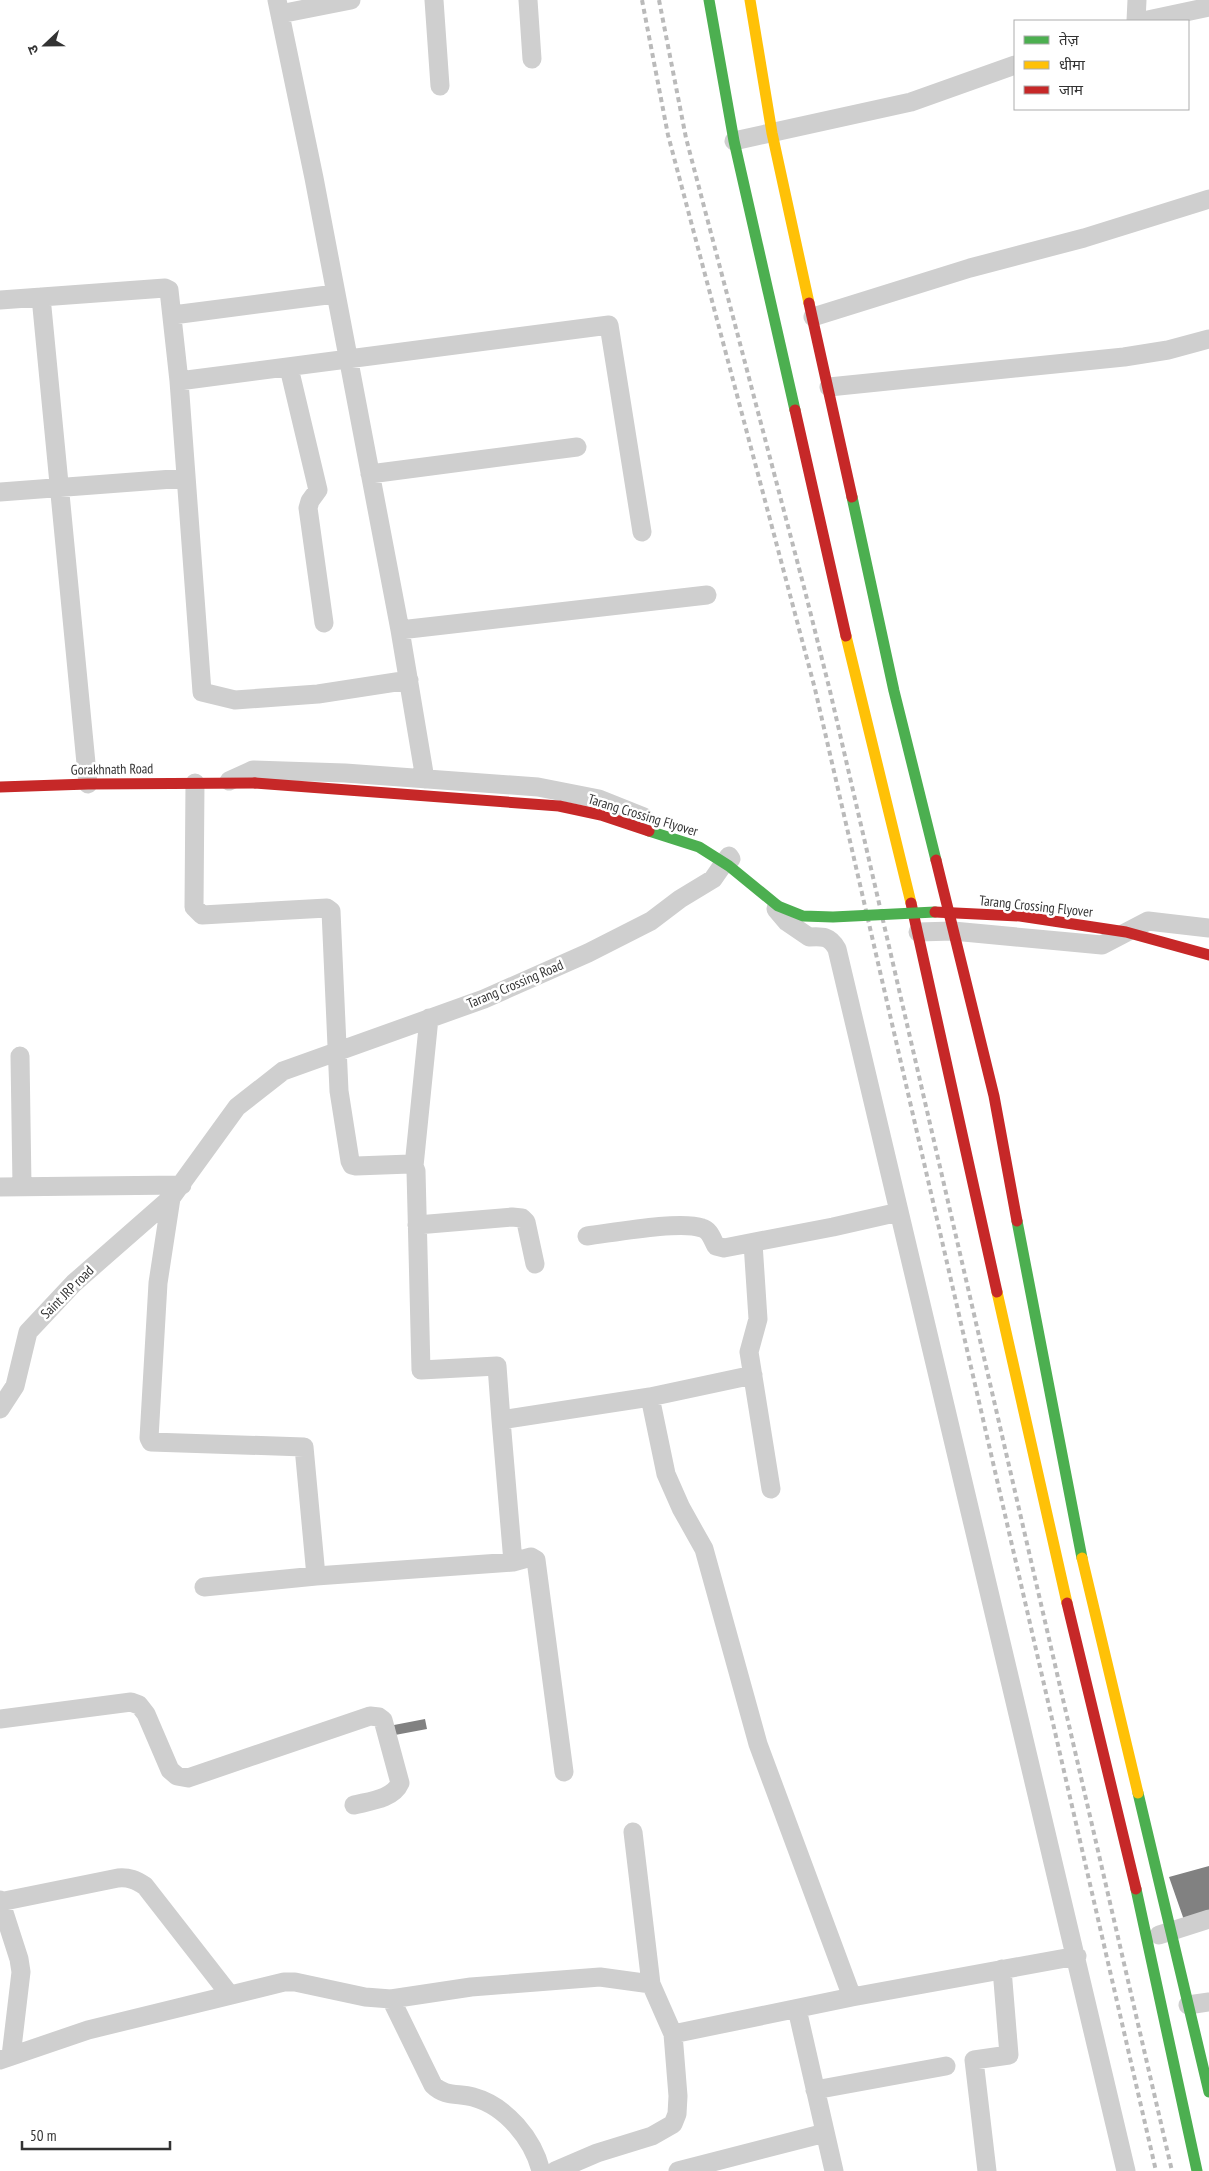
<svg xmlns="http://www.w3.org/2000/svg" width="1209" height="2171" font-family="'PT Sans Narrow','Noto Sans Devanagari',sans-serif">
<rect width="100%" height="100%" fill="#fff"/>
<path fill="#818181" d="M425 1719 427 1729 395 1735 394 1725Z
M1209 1866V1912L1184 1920 1169 1877Z"/>
<g fill="none" stroke-linecap="round" stroke-linejoin="round">
<path stroke="#cfcfcf" stroke-width="19" d="M277 0 314 178 400 630 425 779
M434 0 440 86
M528 0 532 59
M280 14 351 0
M1136 21 1137 0
M1143 21 1209 7
M734 141 911 102 1015 65
M41 297 88 784
M0 300 165 288 169 290 179 381
M173 315 335 294
M813 317 970 268 1084 238 1209 199
M289 368 318 490 310 501 308 508 324 623
M829 387 1124 357 1168 350 1209 339
M370 474 577 447
M0 492 186 478
M400 630 707 595
M409 680 318 694 235 700 202 692 179 381 609 325 642 532
M229 781 253 770 345 773 538 787 599 799 644 817
M195 783 194 907 202 915 327 908 331 911 339 1091 350 1161 352 1165 356 1166 410 1164 414 1166 416 1171 421 1370 497 1366 501 1420
M776 909 787 922 809 937C822 936 830 936 837 949L1126 2171
M918 932 953 931 1102 945 1148 921 1209 928
M20 1056 22 1186
M414 1166 429 1018
M0 1187 182 1185
M417 1225 512 1217 522 1218 526 1222 535 1264
M587 1236C612 1233 680 1220 702 1228 710 1230 712 1239 716 1246L724 1248 833 1227 899 1212
M753 1243 758 1319 749 1352 771 1489
M650 1397 666 1474 681 1508 704 1549 758 1744 852 1997 1077 1956
M0 1409 15 1386 28 1332 74 1283 171 1198
M513 1562 501 1420 650 1397 753 1375
M204 1587 316 1576
M0 1719 131 1702 139 1705 146 1714 170 1770 177 1776 188 1778 370 1716 379 1717 383 1720 400 1783C393 1799 370 1801 354 1805
M564 1772 536 1560 531 1557 513 1562 316 1576 304 1447 151 1442 149 1438 158 1283 171 1198 237 1107 283 1071 484 999 588 953 651 921 680 899 713 879 729 856 731 859
M0 1900 19 1959 21 1972 11 2056
M0 1902 118 1878C129 1877 136 1880 145 1886L230 1995
M1159 1935 1209 1919
M391 1999 433 2085C445 2097 458 2093 473 2097 506 2106 533 2139 541 2171
M1188 2005 1209 2002
M797 2009 834 2171
M673 2034 852 1997
M0 2060 88 2030 284 1982H295L365 1997 391 1999 471 1987 600 1977 651 1984
M815 2090 946 2066
M555 2171 597 2153 652 2136 673 2124 677 2114 678 2096 673 2034 651 1984 633 1832
M678 2171 825 2133
M987 2171 974 2060 1009 2055 1002 1969"/>
<path stroke="#4caf50" stroke-width="11" d="M709 0 734 141 795 410
M852 497 894 691 936 860
M1017 1221 1082 1558
M1138 1793 1209 2092
M1136 1889 1197 2171"/>
<path stroke="#ffc107" stroke-width="11" d="M750 0 772 133 809 303
M846 636 911 903
M997 1292 1067 1603
M1082 1558 1138 1793"/>
<path stroke="#c62828" stroke-width="11" d="M809 303 852 497
M795 410 846 636
M0 787 88 784 255 783
M936 860 994 1096 1017 1221
M911 903 997 1292
M1067 1603 1136 1889"/>
<path stroke="#bababa" stroke-width="4" stroke-dasharray="5 4" stroke-linecap="butt" d="M642 0 668 135 815 689 1156 2171
M659 0 686 138 805 591 830 691 1172 2171"/>
<path stroke="#4caf50" stroke-width="11" d="M649 831 699 847 729 866 778 906 803 916 833 917 935 912"/>
<path stroke="#c62828" stroke-width="11" d="M255 783 559 806 601 815 649 831
M935 912 1020 916 1126 932 1209 955"/>
</g>
<g text-anchor="middle" stroke-width="5" stroke-linejoin="round" paint-order="stroke">
<g font-size="14" fill="#333" stroke="#fff">
<text transform="translate(112 769) rotate(-1)" y="5">Gorakhnath Road</text>
<text transform="translate(643 815) rotate(17)" y="5">Tarang Crossing Flyover</text>
<text transform="translate(1036 906) rotate(6)" y="5">Tarang Crossing Flyover</text>
<text transform="translate(515 984) rotate(-23)" y="5">Tarang Crossing Road</text>
<text transform="translate(67 1292) rotate(-45)" y="5">Saint JRP road</text>
</g>
</g>
<rect x="1014" y="20" width="175" height="90" fill="#ffffff" stroke="#adadad"/>
<rect x="1024" y="36" width="25" height="8" fill="#4caf50" stroke="#adadad"/>
<text x="1059" y="45" font-size="15" fill="#333333">तेज़</text>
<rect x="1024" y="61" width="25" height="8" fill="#ffc107" stroke="#adadad"/>
<text x="1059" y="70" font-size="15" fill="#333333">धीमा</text>
<rect x="1024" y="86" width="25" height="8" fill="#c62828" stroke="#adadad"/>
<text x="1059" y="95" font-size="15" fill="#333333">जाम</text>
<g transform="translate(45 45) rotate(248)" stroke="#ffffff" stroke-width="4" paint-order="stroke">
<path d="M0-4L9 19L0 12L-9 19Z" fill="#333333"/>
<text y="-8" font-size="14" font-weight="bold" text-anchor="middle" fill="#333333">उ</text>
</g>
<path d="M22 2141v8h148v-8" fill="none" stroke="#333333" stroke-width="2.5"/>
<text x="30" y="2141" font-size="15" fill="#333333" stroke="#ffffff" stroke-width="4" paint-order="stroke">50 m</text>
</svg>
